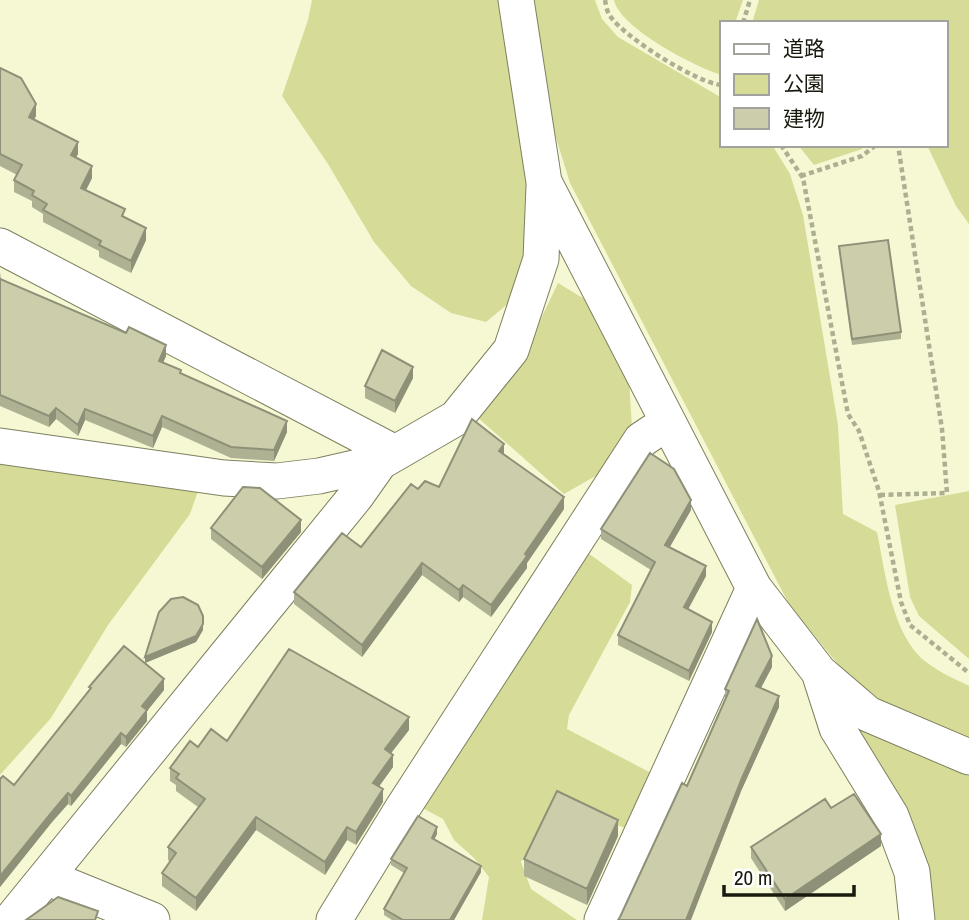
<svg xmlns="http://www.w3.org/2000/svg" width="969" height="920" font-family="'Archivo Narrow','Noto Sans JP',sans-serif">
<rect width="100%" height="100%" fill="#f6f8d4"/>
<path fill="#d7db98" d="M312 0H501L532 197 527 255 510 302 486 322 451 313 411 286 374 242 328 164 282 96 308 20Z
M530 0H595L602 19 618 37 722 98V145H772L774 148 790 174 803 215 838 425 843 514 877 532C885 571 892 636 926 662 939 672 955 679 969 686V741L885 704 842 669 790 606 570 183 544 99Z
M614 0H743L735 23H722V72L719 74C693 66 619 27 614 0Z
M759 0H969V224L956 206 927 145H946V23H752Z
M798 145H864L862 149 814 165Z
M558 283 591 303 629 380 632 428 599 474 564 494 476 416 537 327Z
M0 458 199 488 190 514 108 625 51 718 0 775Z
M969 491V659L919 616 910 597 895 505Z
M584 550 632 585 630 602 569 715 567 729 655 775 630 830 555 801 521 862 531 889 577 920H482L489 877 474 858 454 840 443 819 417 805Z
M846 719 892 743 969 776V920H926Z"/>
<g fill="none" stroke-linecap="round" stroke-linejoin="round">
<defs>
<path id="street" d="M516 0 544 182 754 588 819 672 868 714 969 757
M0 246 395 453
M0 446 224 478 277 481 319 476 380 462 456 418 511 350 541 259 544 186
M819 672 837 728 891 816 912 872 917 920
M46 877 152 920
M11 920 356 496 380 462
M334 920 404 806 641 440 668 422
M602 920 754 588"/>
</defs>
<use href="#street" stroke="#7e805f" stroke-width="37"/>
<path stroke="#adaf93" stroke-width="4.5" stroke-dasharray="5 3.5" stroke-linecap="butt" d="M605 0C606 5 607 12 610 16 624 37 698 84 722 85
M743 23 750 0
M781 145 803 178 848 414 859 431 879 491 901 602 910 625 969 673
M801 176 862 156 876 145
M880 495 947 493 942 429 898 145"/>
<use href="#street" stroke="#fff" stroke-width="35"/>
</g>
<path fill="#afb193" d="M0 68 36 116 34 119 78 154 76 157 92 178 86 190 125 217 146 240 131 273 99 257V251L43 222V214L32 207V201L14 192V180L17 175 0 166Z
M839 246 901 332V339L852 345Z
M0 272 1 279 166 356 163 362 181 374 287 432 274 461 231 458 162 427 153 448 85 420 78 436 56 419 49 427 0 406Z
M413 378 395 413 365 398V386Z
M504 455 564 509 527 563V568L491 617 463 597 459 602 422 575 362 657 294 604V592L361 547 418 489 439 487Z
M691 510 670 547 706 576 688 609 712 632 689 681 618 645V635L651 570 601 539V529Z
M211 528 301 532 262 579 211 539Z
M203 616V630L196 642 145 663 164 690 147 711V721L126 747 121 744 71 806 68 804 52 822 0 887V779L14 785 89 690V687L145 663Z
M772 667 761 688 779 707 742 789 620 917 687 786 725 700V689Z
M409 730 391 753 393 767 379 786 383 802 356 845 347 840 325 875 256 830 196 911 162 886V873L170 862 168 860V847L198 807 176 791V785L170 781V768L198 747 227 741Z
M831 808 881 846 785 911 751 858V847Z
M437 834 434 839 481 872 454 920H392L384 915V909L404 873 391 865V859Z
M618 836 587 905 524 876V859Z"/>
<path fill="#8f9078" d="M36 104V116L29 129V117Z
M78 142V154L71 167V155Z
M92 166V178L81 200V188Z
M146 228V240L131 273V261Z
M166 345V356L159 372V361Z
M413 367V378L395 413V401Z
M56 408V419L49 427V416Z
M85 409V420L78 436V425Z
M162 416V427L153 448V436Z
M287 421V432L274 461V450Z
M504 444V455L499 451Z
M564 497V509L527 563V568L491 617V605Z
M691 500V510L665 555V545Z
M301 520V532L262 579V567Z
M422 563V575L362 657V645Z
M706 566V576L684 617V607Z
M463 585V597L459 602V590Z
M712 622V632L689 681V671Z
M203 624V630L196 642 145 663V657Z
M772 656V667L756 697V686Z
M164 679V690L147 711V721L126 747V737L142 706Z
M779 696V707L742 789 691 920H686L742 778Z
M409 717V730L385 761V749Z
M121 733V744L71 806V796Z
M393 755V767L373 795V783Z
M383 789V802L356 845V832Z
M68 793V804L52 822 0 887V876L52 812Z
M256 817V830L196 911V898Z
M618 820V836L587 905V889Z
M347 827V840L325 875V862Z
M437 827V834L432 844V838Z
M881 834V846L785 911V899Z
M481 866V872L454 920H450Z"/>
<path fill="#ccceab" stroke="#8f9078" stroke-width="2" d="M0 68 21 78 36 104 29 117 78 142 71 155 92 166 81 188 125 209 122 216 146 228 131 261 99 245 101 241 43 210 47 204 32 195 34 191 14 180 22 165 0 154Z
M888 240 901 332 852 339 839 246Z
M0 279 126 333 129 327 166 345 159 361 181 370 180 373 287 421 274 450 231 447 162 416 153 436 85 409 78 425 56 408 49 416 0 395Z
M382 350 413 367 395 401 365 386Z
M472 419 504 444 499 451 564 497 525 554 527 556 491 605 463 585 459 590 422 563 362 645 294 592 342 533 361 547 411 484 418 489 425 481 439 487Z
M650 453 674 469 691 500 665 545 706 566 684 607 712 622 689 671 618 635 655 562 601 529Z
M243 487 260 488 301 520 262 567 211 528Z
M183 597 198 605 203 616V624L196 636 145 657 159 612 171 599Z
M757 619 772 656 756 686 779 696 742 778 686 920H618L620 917 682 783 687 786 729 691 725 689Z
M124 646 164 679 142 706 147 710 126 737 121 733 71 796 68 793 52 812 0 876V779L3 776 14 785 91 688 89 687Z
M289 649 409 717 385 749 393 755 373 783 383 789 356 832 347 827 325 862 256 817 196 898 162 873 176 853 168 847 205 799 176 778 179 774 170 768 190 741 198 747 211 729 227 741Z
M557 791 618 820 587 889 524 859Z
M854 794 881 834 785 899 751 847 825 799 831 808Z
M418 816 437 827 432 838 481 866 450 920H403L384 909 407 868 391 859Z
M58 897 98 911 95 920H26Z"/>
<rect x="720" y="21" width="228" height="126" fill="#ffffff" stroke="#a3a39e" stroke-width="2"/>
<rect x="734" y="44" width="35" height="10" fill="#ffffff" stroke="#a3a39e" stroke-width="2"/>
<text x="783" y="56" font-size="21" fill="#191a0d">道路</text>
<rect x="734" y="74" width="35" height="21" fill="#d7db98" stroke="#a3a39e" stroke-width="2"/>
<text x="783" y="91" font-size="21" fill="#191a0d">公園</text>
<rect x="734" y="108" width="35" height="21" fill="#ccceab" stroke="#a3a39e" stroke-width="2"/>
<text x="783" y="126" font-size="21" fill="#191a0d">建物</text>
<path d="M724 885v10h130v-10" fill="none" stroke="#191a0d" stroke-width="3.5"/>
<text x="734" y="885" font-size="21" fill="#191a0d" stroke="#ffffff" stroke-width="5" paint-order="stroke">20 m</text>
</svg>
